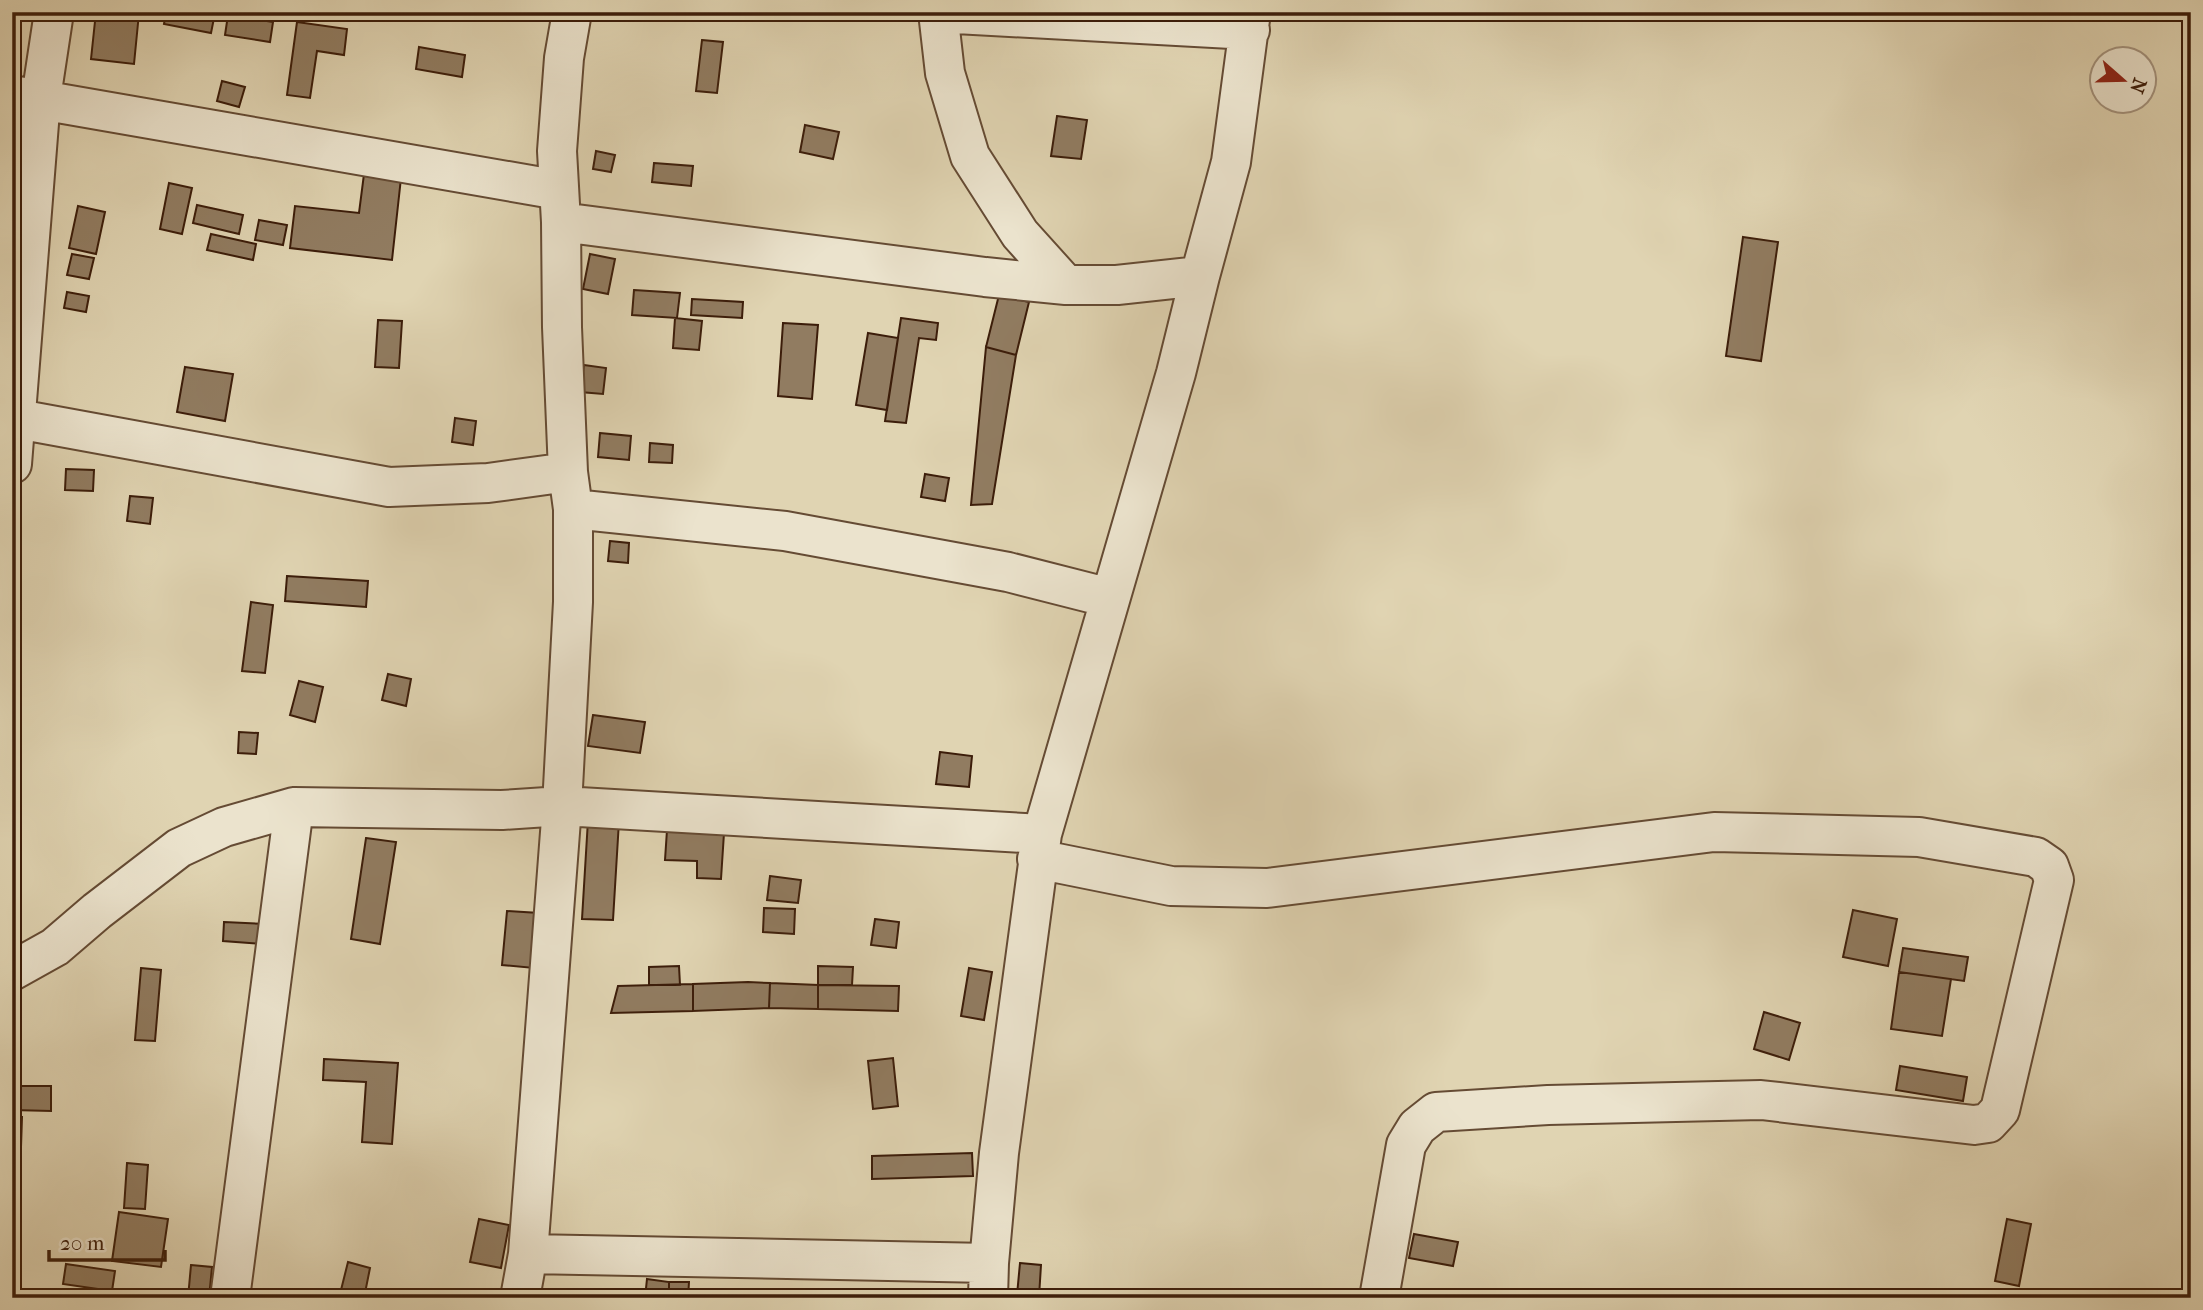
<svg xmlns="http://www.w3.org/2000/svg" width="2203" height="1310" font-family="'IM FELL French Canon',serif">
<rect width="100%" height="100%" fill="#e0d4b2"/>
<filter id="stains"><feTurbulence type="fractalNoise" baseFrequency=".00286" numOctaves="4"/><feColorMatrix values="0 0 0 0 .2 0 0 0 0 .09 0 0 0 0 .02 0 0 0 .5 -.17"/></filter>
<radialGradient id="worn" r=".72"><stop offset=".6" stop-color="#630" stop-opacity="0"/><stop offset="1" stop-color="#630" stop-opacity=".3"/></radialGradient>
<path fill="#917c61" stroke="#3c1d0a" stroke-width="2" d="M96 12 139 13 134 64 91 59Z
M166 12 215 13 211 33 164 24Z
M228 15 273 22 270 42 225 35Z
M297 22 347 29 344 55 317 51 310 98 287 95Z
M702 40 723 42 717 93 696 91Z
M419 47 465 55 462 77 416 69Z
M222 81 245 87 239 107 217 101Z
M1057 116 1087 120 1081 159 1051 156Z
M805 125 839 132 833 159 800 152Z
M596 151 615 155 611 172 593 169Z
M654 163 693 166 691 186 652 182Z
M364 174 401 178 392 260 290 248 295 206 359 213Z
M169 183 192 188 182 234 160 229Z
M197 205 243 215 239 234 193 223Z
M78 206 105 212 96 254 69 248Z
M259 220 287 225 283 245 255 240Z
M211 234 256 244 253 260 207 250Z
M1743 237 1778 242 1761 361 1726 356Z
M72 254 94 258 89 279 67 275Z
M590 254 615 259 608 294 583 289Z
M634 290 680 293 677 318 632 315Z
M67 292 89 296 86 312 64 308Z
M999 295 1029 302 1016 355 986 347Z
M692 299 743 302 742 318 691 315Z
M675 318 702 321 699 350 673 348Z
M901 318 938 323 936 340 919 338 906 423 885 421Z
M378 320 402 321 399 368 375 367Z
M783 323 818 325 812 399 778 396Z
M868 333 898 338 887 410 856 405Z
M986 347 1016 355 992 504 971 505Z
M584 365 606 368 603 394 580 392Z
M185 367 233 374 225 421 177 412Z
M455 418 476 421 473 445 452 442Z
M600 433 631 436 629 460 598 457Z
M650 443 673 445 672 463 649 462Z
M66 469 94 470 93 491 65 490Z
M925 474 949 478 945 501 921 497Z
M130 496 153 498 150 524 127 521Z
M610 541 629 543 628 563 608 561Z
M287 576 368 581 366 607 285 601Z
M251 602 273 605 265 673 242 671Z
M388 674 411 679 406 706 382 700Z
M299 681 323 687 315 722 290 715Z
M593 715 645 722 640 753 588 746Z
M239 732 258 733 256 754 238 753Z
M940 752 972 756 969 787 936 784Z
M588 820 619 821 613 920 582 919Z
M667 830 724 833 721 879 697 878V861L665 860Z
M366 838 396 842 380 944 351 939Z
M770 876 801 880 798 903 767 900Z
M764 908 795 909 794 934 763 932Z
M1853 910 1897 919 1888 966 1843 957Z
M507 911 539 913 534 968 502 965Z
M875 919 899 922 896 948 871 945Z
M224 922 266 924 264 944 223 941Z
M1903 948 1968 957 1964 981 1899 972Z
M679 966 680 985H649V967Z
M818 966 853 967 852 985H818Z
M141 968 161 970 155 1041 135 1040Z
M969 968 992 972 984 1020 961 1016Z
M1899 972 1951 979 1942 1036 1891 1029Z
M748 982 770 983 769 1008 693 1011V984Z
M770 983 818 985V1009L769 1008Z
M693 984V1011L611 1013 618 986Z
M818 985 899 986 898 1011 818 1009Z
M1764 1012 1800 1023 1789 1060 1754 1049Z
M893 1058 898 1106 873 1109 868 1061Z
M324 1059 398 1063 392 1144 362 1142 366 1082 323 1080Z
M1900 1066 1967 1077 1963 1101 1896 1090Z
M12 1086H51V1111L12 1110Z
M12 1117H22L20 1177H12Z
M972 1153 973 1176 872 1179V1156Z
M127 1163 148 1165 145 1209 124 1208Z
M119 1212 168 1219 161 1267 112 1261Z
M479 1219 509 1225 501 1268 470 1262Z
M2007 1219 2031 1224 2019 1286 1995 1281Z
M1414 1234 1458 1242 1453 1266 1409 1258Z
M12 1259H20L19 1279 12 1278Z
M348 1262 370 1268 364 1298H339Z
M1020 1263 1041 1265 1039 1297 1017 1295Z
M66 1264 115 1271 112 1291 63 1284Z
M191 1265 212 1267 209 1298H188Z
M647 1279 669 1282V1298H645Z
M669 1282H689L688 1298H669Z"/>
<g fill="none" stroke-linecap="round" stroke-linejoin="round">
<defs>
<path id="minor" d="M938 12 945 73 970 156 1020 234 1066 285
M938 13 1250 30
M12 95 559 190
M561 222 985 277 1066 285H1117L1200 276
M12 418 389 487 488 483 568 472
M12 464 41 98 54 12
M573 509 785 531 1008 572 1110 598
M1037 859 1171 886 1267 888 1714 832 1919 837 2036 857 2049 866 2054 880 2000 1110 1988 1123 1974 1125 1761 1100 1548 1105 1436 1112 1417 1127 1406 1145 1379 1298
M12 971 55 947 97 911 179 848 224 827 294 807 502 810 562 806 1042 834
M528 1254 989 1263
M230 1298 294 807
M520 1298 528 1254 562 806 573 602V509L568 472 562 327 561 222 557 151 564 58 572 12
M988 1298 989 1263 999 1153 1042 834 1176 373 1200 276 1231 162 1251 12"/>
</defs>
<use href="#minor" stroke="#654b34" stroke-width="42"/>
<use href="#minor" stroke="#ebe3cd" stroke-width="38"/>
</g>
<rect width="2203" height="1310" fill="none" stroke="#e0d4b2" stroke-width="42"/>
<rect x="14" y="14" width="2175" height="1282" fill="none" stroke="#3c1d0a" stroke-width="3.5"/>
<rect x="21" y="21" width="2161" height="1268" fill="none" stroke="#3c1d0a" stroke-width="2"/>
<g transform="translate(2123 80) rotate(110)"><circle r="33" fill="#ebe3cd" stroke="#a5947f" stroke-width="2"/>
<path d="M0-5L12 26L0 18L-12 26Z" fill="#8f2418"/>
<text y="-10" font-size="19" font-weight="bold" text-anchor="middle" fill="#3c1d0a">N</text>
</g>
<path d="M49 1250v10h116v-10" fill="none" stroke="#3c1d0a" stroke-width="3.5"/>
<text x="60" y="1250" font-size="21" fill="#3c1d0a" stroke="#ebe3cd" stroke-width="5" paint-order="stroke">20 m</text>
<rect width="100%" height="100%" filter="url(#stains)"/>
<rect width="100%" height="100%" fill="url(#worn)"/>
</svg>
